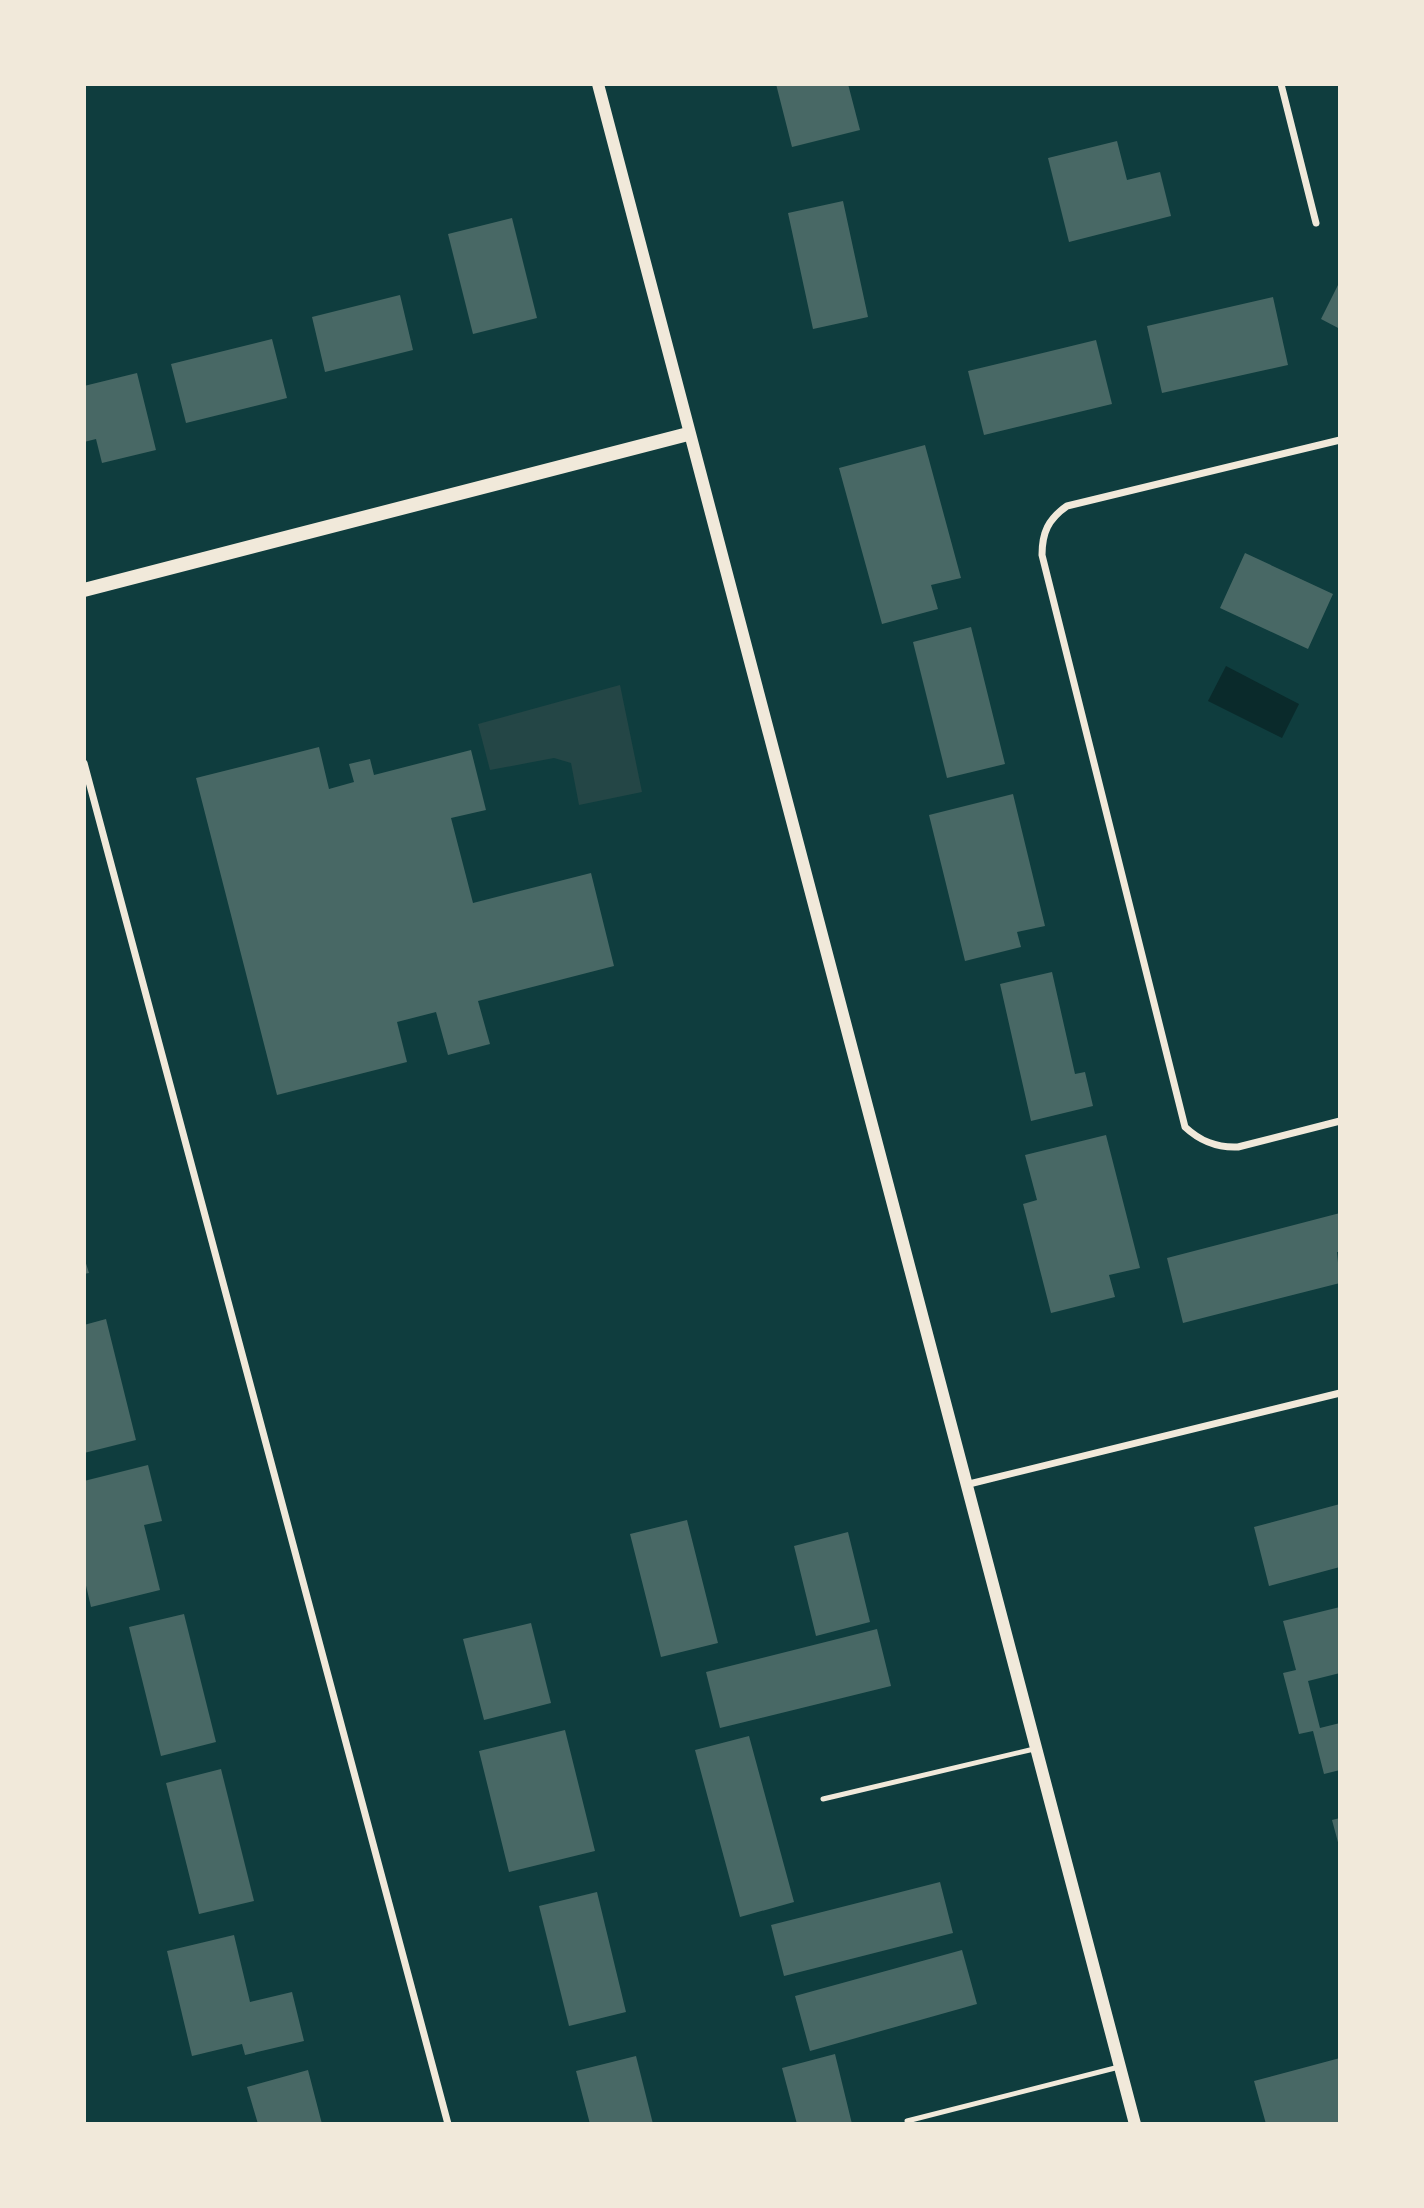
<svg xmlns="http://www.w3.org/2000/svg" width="1424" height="2208" font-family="'Golos Text',sans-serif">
<rect width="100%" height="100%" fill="#0f3d3e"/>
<path fill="#244646" d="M620 685 642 792 579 805 571 763 554 758 490 770 478 724Z"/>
<path fill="#0a2a2b" d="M1226 666 1299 704 1282 738 1208 701Z"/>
<path fill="#486865" d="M776 84H848L860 130 792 147Z
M1117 141 1127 180 1160 172 1171 216 1069 242 1048 158Z
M843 201 868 317 813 329 788 213Z
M512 218 537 318 473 334 448 234Z
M1340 281V329L1321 319Z
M400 295 413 350 325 372 312 317Z
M1273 297 1288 365 1162 393 1147 326Z
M272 339 287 398 186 423 171 364Z
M1096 340 1112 404 984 435 968 371Z
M137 373 156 450 102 463 96 439 84 442V386Z
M925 445 961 578 931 585 938 609 882 624 839 468Z
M1245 553 1333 594 1308 649 1220 608Z
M971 627 1005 764 947 778 913 642Z
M319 747 329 789 354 782 349 764 370 759 374 775 471 750 486 810 451 818 473 903 591 873 614 966 478 1001 490 1044 448 1055 436 1012 397 1022 407 1062 277 1095 196 778Z
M1013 794 1045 926 1017 932 1021 947 965 961 929 815Z
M1052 972 1075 1074 1085 1072 1093 1106 1031 1121 1000 984Z
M1106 1135 1140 1268 1109 1275 1115 1297 1051 1313 1023 1204 1037 1200 1025 1155Z
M1340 1213V1252H1337L1340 1283 1183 1323 1167 1258Z
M84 1257 89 1273 84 1274Z
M106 1319 136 1440 84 1453V1325Z
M148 1465 162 1521 144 1525 160 1590 91 1607 84 1577V1481Z
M1340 1504V1567L1269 1586 1254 1527Z
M687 1520 718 1643 661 1657 630 1534Z
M848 1532 870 1622 816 1636 794 1546Z
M1340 1607V1673L1308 1681 1320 1728 1340 1723V1770L1324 1774 1313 1731 1299 1734 1283 1673 1296 1670 1283 1621Z
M184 1614 216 1742 161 1756 129 1627Z
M531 1623 551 1703 484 1720 463 1639Z
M877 1629 891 1686 720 1728 706 1672Z
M565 1730 595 1851 509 1872 479 1751Z
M749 1736 794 1902 740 1917 695 1750Z
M221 1769 254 1901 199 1914 166 1783Z
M1340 1818V1846H1339L1332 1820Z
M940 1882 953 1933 784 1976 771 1925Z
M597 1892 626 2012 569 2026 539 1906Z
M234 1935 250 2002 292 1992 304 2041 245 2055 242 2044 192 2056 167 1951Z
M962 1950 977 2004 810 2051 795 1996Z
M835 2054 852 2124H797L782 2068Z
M636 2056 653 2124H590L576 2071Z
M1340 2058V2124H1266L1254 2081Z
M308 2070 322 2124H258L247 2087Z"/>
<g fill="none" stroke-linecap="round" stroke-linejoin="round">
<path stroke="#f1e9da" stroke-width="5" d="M823 1799 1034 1749
M907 2121 1119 2067"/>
<path stroke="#f1e9da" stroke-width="7" d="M1281 84 1316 223
M1340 440 1067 506C1048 519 1042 533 1042 555L1185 1127C1200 1141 1216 1148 1238 1147L1340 1121
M84 763 448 2124
M965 1485 1340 1393"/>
<path stroke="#f1e9da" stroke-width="12" d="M598 84 1135 2124"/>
<path stroke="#f1e9da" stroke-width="14" d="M84 590 688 434"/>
</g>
<rect width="1424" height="2208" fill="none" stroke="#f1e9da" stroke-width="172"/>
</svg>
